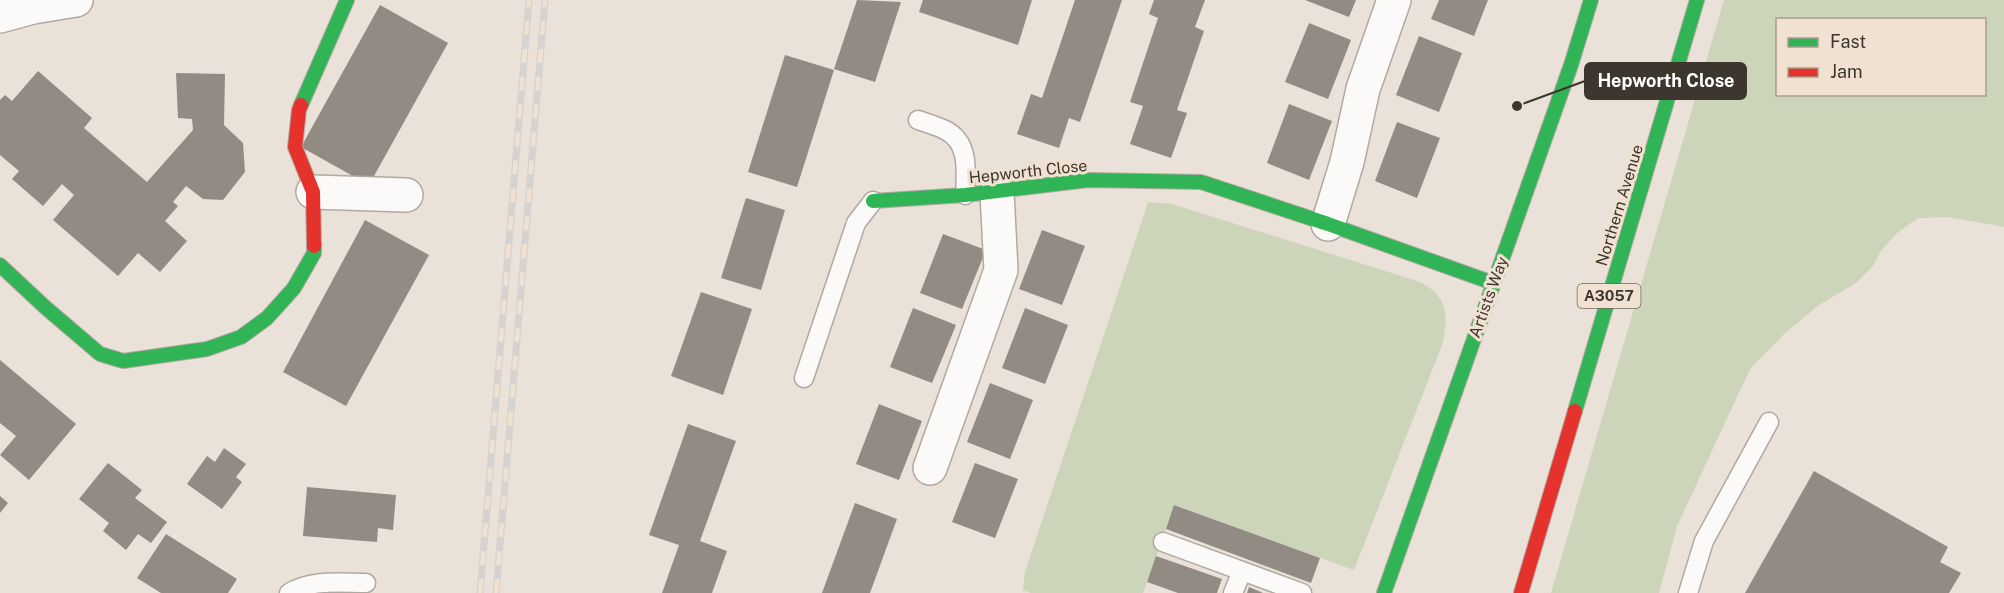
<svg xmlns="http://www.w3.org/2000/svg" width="2004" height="593" font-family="'Public Sans',sans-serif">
<rect width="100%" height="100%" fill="#eae1d8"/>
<path fill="#ccd4ba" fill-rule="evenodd" d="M1724 0H2004V227L1949 217 1918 218 1897 233 1881 251 1873 266 1856 283 1819 305 1783 335 1750 369 1677 526 1659 593H1551ZM1778 20H1984V94H1778Z
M1148 202 1172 204 1417 281C1448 294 1449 316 1442 345L1354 570 1175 505 1143 593H1031L1023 590 1025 572Z"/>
<path fill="#928b84" d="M857 0 901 2 875 82 834 69Z
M923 0H1032L1018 45 919 12Z
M1075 0H1122L1080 122 1069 118 1059 148 1017 134 1031 94 1042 98Z
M1154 0H1205L1195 27 1204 31 1177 110 1187 113 1171 158 1130 144 1143 106 1130 102 1158 18 1149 14Z
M1305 0H1356L1349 17Z
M1439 0H1488L1474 36 1431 19Z
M380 5 448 43 369 185 301 147Z
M1309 23 1351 40 1328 99 1285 82Z
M1419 36 1462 53 1439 112 1396 95Z
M785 55 834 70 797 187 748 172Z
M38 71 92 118 84 128 147 182 193 130 192 119 178 118 176 73 225 74 224 125 243 143 245 172 223 200 203 199 186 186 173 202 178 206 165 221 187 241 160 272 138 253 118 276 53 220 74 195 62 184 43 206 12 179 19 171 0 155V100L5 95 12 101Z
M1289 104 1332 121 1309 180 1267 163Z
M1397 122 1440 138 1417 198 1375 181Z
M746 198 785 210 761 290 721 278Z
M365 220 429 255 346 406 283 372Z
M1042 230 1085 246 1062 305 1019 289Z
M943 234 986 250 962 309 920 293Z
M701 292 752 309 723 395 671 376Z
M913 308 956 325 932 383 890 367Z
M1025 308 1068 325 1045 384 1002 368Z
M0 360 76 424 29 480 0 455 16 436 0 423Z
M990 383 1033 400 1010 459 967 442Z
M879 404 922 421 899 480 856 464Z
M688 424 736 441 700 541 727 551 712 593H662L679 545 649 535Z
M224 448 246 464 236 477 242 482 222 509 187 484 207 456 215 462Z
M108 463 142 490 135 498 167 522 151 543 138 534 126 550 103 531 109 523 79 499Z
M975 463 1018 479 995 538 952 522Z
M1814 471 1948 547 1940 562 1961 573 1949 593H1745Z
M307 487 396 495 393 530 378 528 377 542 303 536Z
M0 496 8 503 0 513Z
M855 503 897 519 870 593H822Z
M1174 505 1320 558 1311 583 1166 529Z
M166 534 237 579 228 593H161L137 578Z
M1156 556 1222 579 1217 593H1178L1147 582Z
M1249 587 1263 593H1247Z"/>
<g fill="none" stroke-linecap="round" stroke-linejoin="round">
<defs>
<path id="lane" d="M918 120C927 123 937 126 945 130 970 142 966 172 965 195
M804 378 856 223 873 201
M1163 542 1302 593
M289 593C311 579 341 583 366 583
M1233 593 1242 571
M1688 593 1704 541 1769 422"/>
<path id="street" d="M0 16 33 7 76 0
M313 192 406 195
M1328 224 1347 162 1363 89 1394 0
M930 468 1001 270 997 192"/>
<path id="fast" d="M301 105 347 0
M873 201 965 195 1088 180 1201 182 1328 224 1493 283
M0 265 46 308 100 354 123 361 207 349 241 337 267 318 294 288 314 253V246
M1575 411 1697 0
M1384 593 1571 65 1591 0"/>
<path id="jam" d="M301 105 299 110 295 147 313 192 314 246
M1521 593 1575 411"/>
</defs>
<use href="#lane" stroke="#b0a9a2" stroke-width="21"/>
<use href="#street" stroke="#b0a9a2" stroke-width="36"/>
<use href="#fast" stroke="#b0a9a2" stroke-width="16"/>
<use href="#jam" stroke="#b0a9a2" stroke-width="16"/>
<use href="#lane" stroke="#fcfaf9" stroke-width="18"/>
<use href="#street" stroke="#fcfaf9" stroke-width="33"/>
<use href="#fast" stroke="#30b455" stroke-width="14"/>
<use href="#jam" stroke="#e5322d" stroke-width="14"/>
<defs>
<path id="rail" d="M480 593 529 0
M496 593 545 0"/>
</defs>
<use href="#rail" stroke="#d5d2d0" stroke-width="7"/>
<use href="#rail" stroke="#f1e1d1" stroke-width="4.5" stroke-dasharray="14" stroke-linecap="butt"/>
</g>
<g text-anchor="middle" stroke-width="6" stroke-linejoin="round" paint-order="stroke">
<rect fill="#f1e1d1" stroke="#726960" stroke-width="1.5" x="1577.5" y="284" width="63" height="24" rx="4.5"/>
<g font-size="15" font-weight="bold" fill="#3c362f">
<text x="1609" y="301">A3057</text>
</g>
<g font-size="16" fill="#3c362f" stroke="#f1e1d1">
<text transform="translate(1028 171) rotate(-6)" y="6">Hepworth Close</text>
<text transform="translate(1619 205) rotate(-73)" y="6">Northern Avenue</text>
<text transform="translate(1488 297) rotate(-70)" y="6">Artists Way</text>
</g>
</g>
<path fill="none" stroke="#3c362f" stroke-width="2" d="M1517 106L1585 81"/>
<circle fill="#3c362f" stroke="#f1e1d1" stroke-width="2" cx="1517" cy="106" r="6"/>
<rect fill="#3c362f" stroke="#3c362f" stroke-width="2" x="1585" y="63" width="161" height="36" rx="6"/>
<g font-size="18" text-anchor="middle" font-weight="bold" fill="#fff">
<text x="1666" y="87">Hepworth Close</text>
</g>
<rect x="1776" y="18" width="210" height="78" fill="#f1e1d1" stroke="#a99d90" stroke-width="1.5"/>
<rect x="1788" y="38" width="30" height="9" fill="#30b455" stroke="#a99d90" stroke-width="1.5"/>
<text x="1830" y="48" font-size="18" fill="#3c362f">Fast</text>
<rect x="1788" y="68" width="30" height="9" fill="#e5322d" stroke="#a99d90" stroke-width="1.5"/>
<text x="1830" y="78" font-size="18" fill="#3c362f">Jam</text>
</svg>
